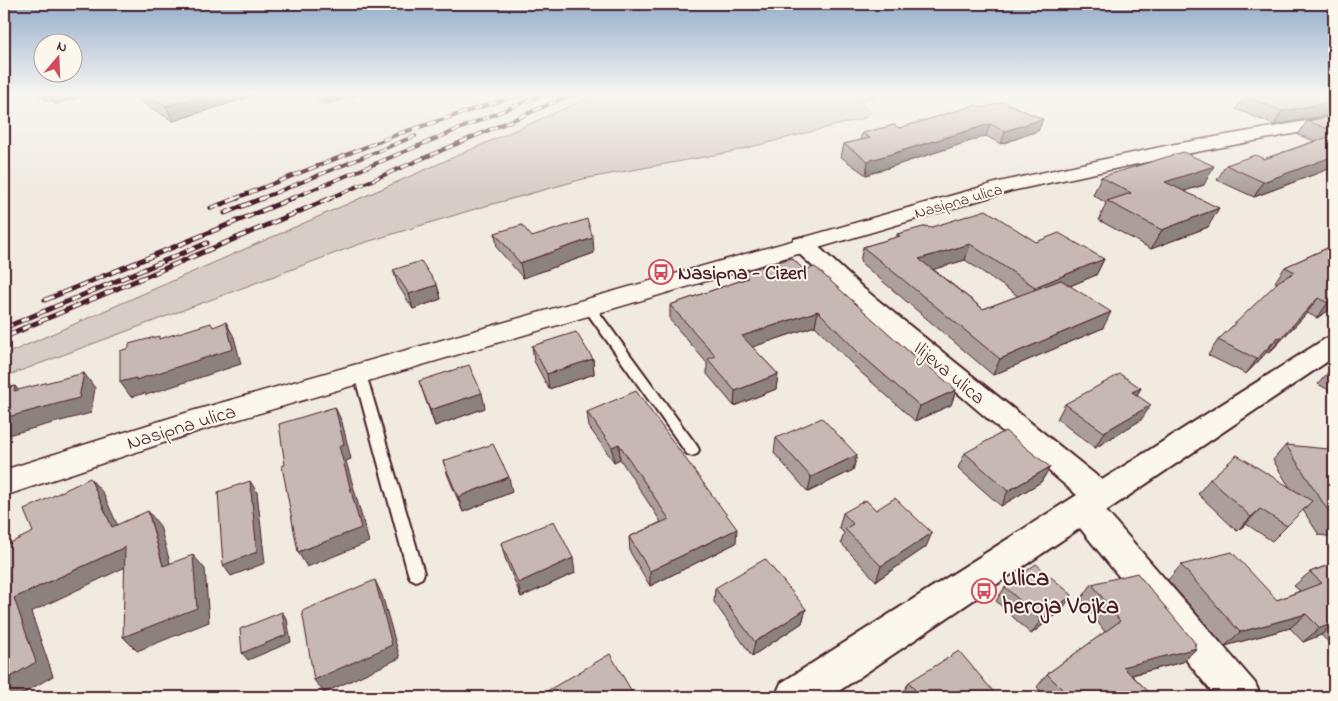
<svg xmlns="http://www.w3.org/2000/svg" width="1338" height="701" font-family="'Indie Flower',sans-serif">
<rect width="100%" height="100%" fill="#f0eae0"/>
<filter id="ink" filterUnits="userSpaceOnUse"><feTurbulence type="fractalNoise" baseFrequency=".02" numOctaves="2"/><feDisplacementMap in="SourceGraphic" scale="10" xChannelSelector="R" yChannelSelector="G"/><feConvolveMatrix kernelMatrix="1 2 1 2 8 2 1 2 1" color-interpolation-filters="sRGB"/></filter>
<g filter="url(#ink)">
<path fill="#d8ccc6" stroke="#917678" d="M595 95H877L860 102 870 112 865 118 731 152 583 179 475 209 357 245 4 377V355Z"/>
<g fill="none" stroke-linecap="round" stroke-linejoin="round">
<defs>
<path id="lane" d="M589 303 593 304 697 446 699 450 697 454 692 456 687 454 583 307Z
M360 370 365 371 366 374 424 573 422 578 416 581 410 578 408 573 354 374 355 371Z"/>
<path id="street" d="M802 237 810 239 864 289 1102 480 1325 339 1334 336V357L1106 511 1255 683 1261 697H1216L1080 528 830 697H775L781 683 1077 495 848 299 794 249 791 244 794 239Z"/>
<path id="secondary" d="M1334 116V126L1170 157 1011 191 199 431 4 496V470L192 411 999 182 1170 145Z"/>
</defs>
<use href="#lane" stroke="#4a1f2b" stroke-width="4"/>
<use href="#street" stroke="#4a1f2b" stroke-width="4"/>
<use href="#secondary" stroke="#4a1f2b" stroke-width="3"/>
<use href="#lane" fill="#fbf7ec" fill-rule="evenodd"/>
<use href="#street" fill="#fbf7ec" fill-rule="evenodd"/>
<use href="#secondary" fill="#fbf7ec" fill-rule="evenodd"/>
<defs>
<path id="rail-far2" d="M234 199 401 133 518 95
M260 199 415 136
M290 199 541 95
M328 199 571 95"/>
<path id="rail-far1" d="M211 208 238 198
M225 213 263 198
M45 300 293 198
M4 328 207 243
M22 329 331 198"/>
<path id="rail" d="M4 337 25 328"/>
</defs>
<use href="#rail-far2" stroke="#4a1f2b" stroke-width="4"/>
<use href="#rail-far1" stroke="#4a1f2b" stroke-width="5"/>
<use href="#rail" stroke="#4a1f2b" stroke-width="6"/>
<use href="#rail-far2" stroke="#fbf7ec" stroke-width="2.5" stroke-dasharray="8" stroke-linecap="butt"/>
<use href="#rail-far1" stroke="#fbf7ec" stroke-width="3" stroke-dasharray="9" stroke-linecap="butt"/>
<use href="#rail" stroke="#fbf7ec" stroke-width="4.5" stroke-dasharray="12" stroke-linecap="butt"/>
</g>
<path fill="#ac9e9a" stroke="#4a1f2b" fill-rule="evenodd" d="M38 95H87L55 104 51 100 47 101Z
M138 95H256L173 121 141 102Z
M311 95H357L326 104Z
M1334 95V115L1274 125 1236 109 1244 96Z
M983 108 1043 119 1038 131 1001 144 986 136 866 175 841 157 844 144 860 140 862 133 899 128Z
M1334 116V167L1254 197 1217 180 1226 165 1264 159 1315 141 1298 135 1307 121Z
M1101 177 1204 185 1184 191 1208 227 1151 249 1099 220 1106 203 1093 195Z
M929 228 1036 242 1104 259 1096 275 1070 286 1103 328 993 375 860 262 863 247 897 237V234ZM965 260 1018 296 983 309 933 269Z
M495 233 532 237 594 253 523 278 497 248Z
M1334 245V307L1317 318 1307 313 1269 353 1267 352 1246 374 1208 355 1218 340 1278 283 1275 282 1285 267Z
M393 270 437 285 441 299 413 309 398 285Z
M804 270 956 390 951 405 915 421 856 368 815 326 752 347 778 374 776 389 734 406 707 374V363L670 320V305L742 280V272Z
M532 346 593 359 594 374 549 389 534 361Z
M1334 367V393L1318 384 1331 369Z
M419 381 485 408 435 426Z
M1141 388 1137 395 1141 420 1095 448 1057 419 1065 404Z
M587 412 736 543 650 586 630 552 629 537 661 522 620 459 614 462 589 427Z
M776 438 857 455 853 470 808 492 774 453Z
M1286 445 1334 459V537L1319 535 1303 510 1272 541 1246 524 1237 531 1198 494 1210 479 1290 488 1273 460Z
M965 453 1050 467 1041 482 1001 506 958 468Z
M443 461 512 492 463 512 448 476Z
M876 510 926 547 876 581 841 543 844 533 839 528 843 513Z
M501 543 575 573 521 597 505 558Z
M1334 563V647L1321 635 1303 642 1290 628 1225 646 1168 580 1181 565 1277 600 1300 591 1294 586 1310 572Z
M1092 584 1195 646 1197 648 1183 662 1132 675 1148 691 1142 697H1046L1037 687 1047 674 1105 632 1081 599Z
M1005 587 1062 610 1031 634 996 601Z
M715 588 806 609 802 623 752 656 714 602Z
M909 682 998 697H904L902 695Z"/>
<path fill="#8c817d" stroke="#4a1f2b" d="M43 95H47L51 100 47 101Z
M50 95H87L55 104Z
M204 95H256L173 121 166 106Z
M323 95H357L326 104Z
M1334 102V114L1274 125 1282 111Z
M1043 119 1038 131 1001 144 1005 131Z
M990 124 986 136 866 175 868 161Z
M4 129 9 137 4 138Z
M1334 156V167L1254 197 1263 182Z
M1214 166 1204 185 1155 200 1165 182Z
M1219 208 1208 227 1151 249 1162 230Z
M593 238 594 253 523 278 520 263Z
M970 244 965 260 915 275 919 259Z
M1104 259 1096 275 1029 303 1035 287Z
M437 285 441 299 413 309 409 294Z
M1318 298 1307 313 1269 353 1281 338Z
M1334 300V307L1317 318 1328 303Z
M818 311 815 326 741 351 742 336Z
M1111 312 1103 328 993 375 1000 359Z
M226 322 234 337 241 364 146 395 145 393 131 397 120 382Z
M1278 337 1267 352 1246 374 1257 359Z
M593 359 594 374 549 389 547 374Z
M84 373 95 388 91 413 4 436V418Z
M778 374 776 389 734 406 735 391Z
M8 382 14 389 15 386 28 401 7 388Z
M1141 388 1132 403V392Z
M956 390 951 405 915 421 920 406Z
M482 393 485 408 435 426 430 410Z
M1151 405 1141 420 1095 448 1104 432Z
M335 407 342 422 351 459 346 461 369 542 307 567 298 552 339 446Z
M619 444 620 459 614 462 612 447Z
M857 455 853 470 808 492 811 477Z
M1050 467 1041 482 1001 506 1008 491Z
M509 477 512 492 463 512 458 497Z
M90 478 103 493 125 542 112 527Z
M250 481 257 492 265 563 231 576 223 565Z
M1260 509 1246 524 1237 531 1251 517Z
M148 511 160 526 175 581 163 566Z
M737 529 736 543 650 586V571Z
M932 533 926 547 876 581 881 566Z
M125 547 138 561 31 612 53 676 17 697H4V681L14 598Z
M193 555 205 569 209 622 137 651 123 637Z
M573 558 575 573 521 597 518 583Z
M375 580 382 595 400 658 324 693 314 680Z
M1072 595 1062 610 1031 634 1041 620Z
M806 609 802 623 752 656 755 642Z
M282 612 287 619 291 642 248 660 242 653Z
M1306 614 1290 628 1225 646 1240 632Z
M1334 623V624L1321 635 1303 642 1320 628Z
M1196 644 1190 650 1197 648 1183 662 1111 680 1123 667Z"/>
<path fill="#c8b8b3" stroke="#4a1f2b" d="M146 95H204L166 106Z
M1256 95H1334V102L1282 111 1244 96Z
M1004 102 1043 119 1005 131 990 124 868 161 844 144 870 138 862 133 894 125 899 128 976 105 983 108Z
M1334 116V131L1307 121Z
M1334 135V156L1263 182 1226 165 1255 155 1264 159Z
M1183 152 1214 166 1165 182 1219 208 1162 230 1107 201 1131 193 1101 177Z
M986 210 1036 242 1059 233 1104 259 1035 287 970 244 919 259 983 309 1061 280 1111 312 1000 359 863 247 900 236 897 234 927 226 929 228Z
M587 219 593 238 520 263 495 233 522 225 532 237Z
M1334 245V300L1328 303 1318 298 1281 338 1278 337 1257 359 1218 340 1279 281 1295 272 1285 267Z
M792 258 804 270 815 267 917 359 919 358 956 390 920 406 859 353 818 311 742 336 778 374 735 391 708 359 716 356 670 305 748 278 742 272Z
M421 261 437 285 409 294 393 270Z
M226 322 233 349 136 380V378L120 382V351L129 348V344L159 336V339L211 323 213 327Z
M576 332 593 359 547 374 532 346Z
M469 365 482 393 430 410 419 381Z
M84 373 79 398 4 418V384L8 382 7 388 15 386 14 391Z
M1120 374 1141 388 1132 392 1151 405 1104 432 1065 404Z
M636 391 737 529 650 571 629 537 669 519 619 444 612 447 587 412Z
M335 407 344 444 339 446 361 528 298 552 282 466 285 465 279 424Z
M822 418 857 455 811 477 776 438Z
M1005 431 1050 467 1008 491 965 453Z
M493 444 509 477 458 497 443 461Z
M1286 445 1328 449 1334 459V520Z
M1237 455 1312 501 1287 526 1260 509 1251 517 1210 479Z
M90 478 112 527 148 511 163 566 193 555 197 608 123 637 125 547 14 598 36 662 4 681V546L33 532 24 510Z
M250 481 257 552 223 565 218 492Z
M895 498 932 533 881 566 845 529 853 524 843 513 866 500 876 510Z
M554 521 573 558 518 583 501 543Z
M1232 552 1277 600 1322 583 1310 572 1334 563V623L1320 628 1306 614 1240 632 1181 565Z
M765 559 806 609 755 642 715 588Z
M1036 564 1072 595 1041 620 1005 587Z
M1137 573 1196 644 1194 645 1197 648 1123 667 1148 691 1140 697H1070L1047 674 1120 621 1092 584Z
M375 580 392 645 314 680 302 611Z
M282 612 286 635 242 653 240 629Z
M959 651 998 697H920L909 682Z
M610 654 635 697H550L547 691Z"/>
</g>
<linearGradient id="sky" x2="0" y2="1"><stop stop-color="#95aecc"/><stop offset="0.49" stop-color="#f8f6f1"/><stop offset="1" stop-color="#f8f6f1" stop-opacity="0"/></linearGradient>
<rect width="1338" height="193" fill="url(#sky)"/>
<defs>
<symbol id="bus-ring" viewBox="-11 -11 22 22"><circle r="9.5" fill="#fbf7ec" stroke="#d1495b" stroke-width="1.5"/><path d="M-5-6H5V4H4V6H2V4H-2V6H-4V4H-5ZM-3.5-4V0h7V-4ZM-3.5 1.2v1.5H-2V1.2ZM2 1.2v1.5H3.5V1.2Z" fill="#d1495b"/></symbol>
</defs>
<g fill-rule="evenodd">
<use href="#bus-ring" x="647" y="258" width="28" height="28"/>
<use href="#bus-ring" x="970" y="577" width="28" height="28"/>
</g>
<g text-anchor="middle" stroke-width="4" stroke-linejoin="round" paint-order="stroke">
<g font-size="16" fill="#4a1f2b" stroke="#fbf7ec">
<text transform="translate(958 200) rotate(-16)" y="6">Nasipna ulica</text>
</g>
<g font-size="20" font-weight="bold" fill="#4a1f2b" stroke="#fbf7ec" text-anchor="start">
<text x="678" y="279">Nasipna - Cizerl</text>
</g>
<g font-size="20" fill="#4a1f2b" stroke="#fbf7ec">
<text transform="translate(950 372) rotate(40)" y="7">Ilijeva ulica</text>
<text transform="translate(181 426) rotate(-17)" y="7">Nasipna ulica</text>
</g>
<g font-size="24" font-weight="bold" fill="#4a1f2b" stroke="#fbf7ec" text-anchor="start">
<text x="1002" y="585">Ulica<tspan x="1002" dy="28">heroja Vojka</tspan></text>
</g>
</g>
<rect width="1338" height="701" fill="none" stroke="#fbf7ec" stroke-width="20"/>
<rect x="10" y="10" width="1318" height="681" fill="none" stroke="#4a1f2b" stroke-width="2" filter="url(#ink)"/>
<g transform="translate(58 58) rotate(19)"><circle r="24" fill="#fbf7ec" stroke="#b4a19f"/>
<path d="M0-4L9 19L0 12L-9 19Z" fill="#d1495b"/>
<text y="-8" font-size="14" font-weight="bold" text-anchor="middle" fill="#4a1f2b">N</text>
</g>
</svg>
